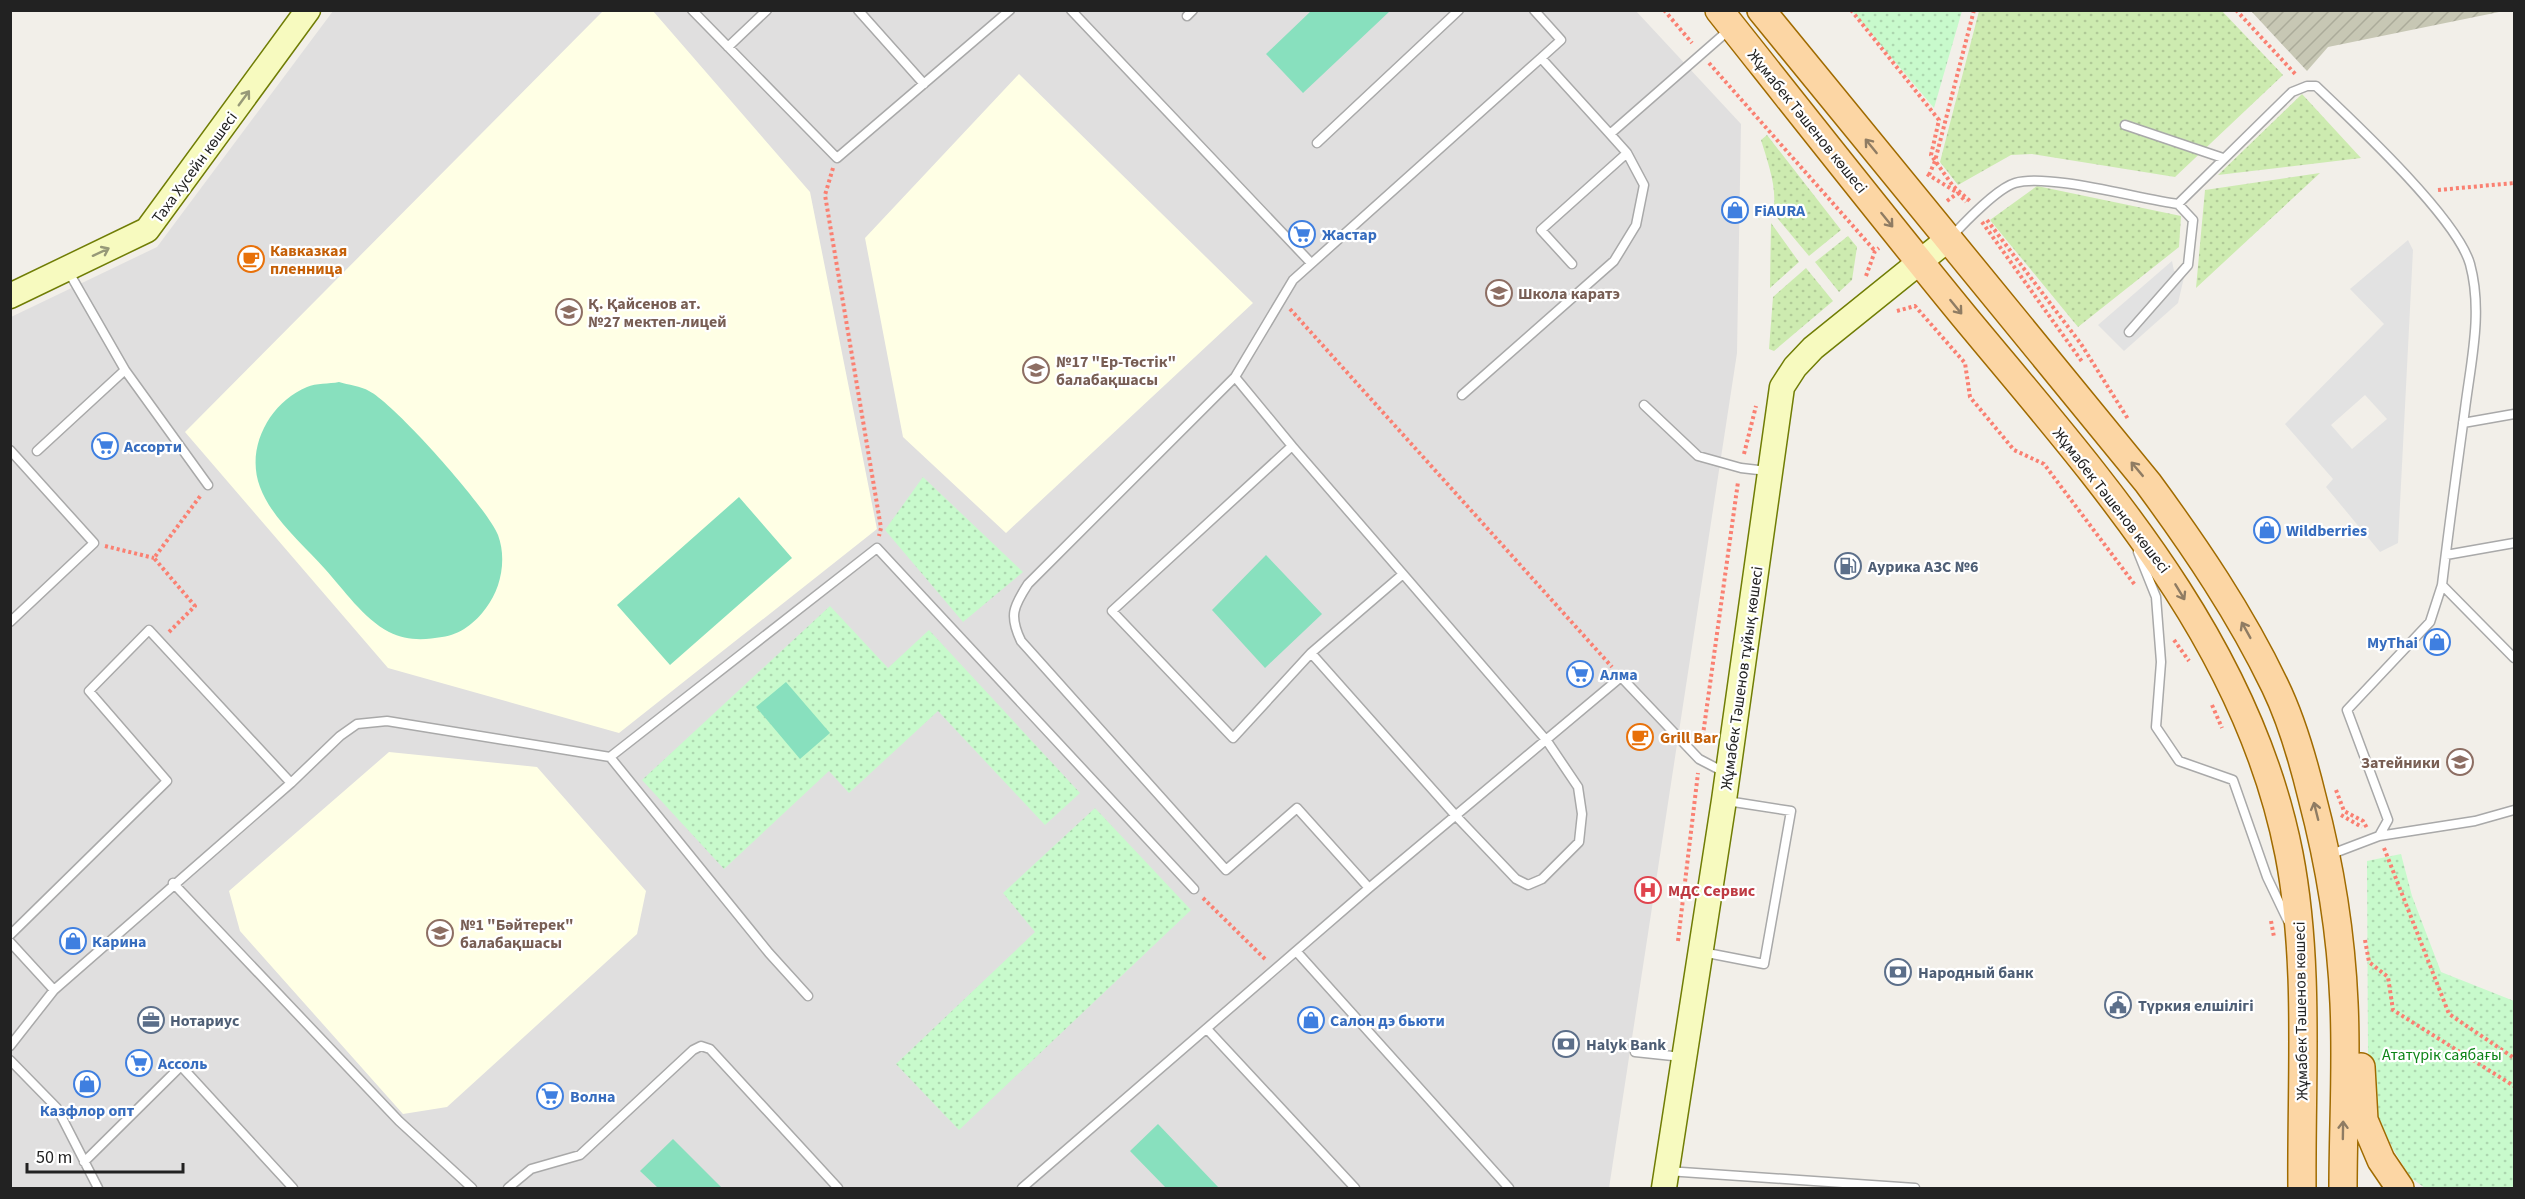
<svg xmlns="http://www.w3.org/2000/svg" width="2525" height="1199" font-family="'Source Sans 3',sans-serif">
<defs>
<pattern id="construction-furrows" width="10" height="10" patternUnits="userSpaceOnUse" patternTransform="scale(1.5)"><rect width="10" height="10" fill="#c7c7b4"/><path d="M-1 1l2-2M0 10L10 0M9 11l2-2" fill="none" stroke="#abab9a"/></pattern>
<pattern id="grass-dots" width="8" height="8" patternUnits="userSpaceOnUse" patternTransform="scale(1.5)"><rect width="8" height="8" fill="#cdebb0"/><path d="M2 2h.1M6 6h.1" fill="none" stroke="#b0c997" stroke-width="1.8" stroke-linecap="round"/></pattern>
<pattern id="park-dots" width="8" height="8" patternUnits="userSpaceOnUse" patternTransform="scale(1.5)"><rect width="8" height="8" fill="#c8facc"/><path d="M2 2h.1M6 6h.1" fill="none" stroke="#acd6af" stroke-width="1.8" stroke-linecap="round"/></pattern>
</defs>
<rect width="100%" height="100%" fill="#f2efe9"/>
<path fill="#e0dfdf" d="M333 11H1636L1741 124 1737 353 1609 1188H11V317L157 247Z"/>
<path fill="#ffffe5" d="M603 11H653L810 192 877 529 619 733 388 668 185 432Z
M1019 74 1253 303 1006 533 903 437 865 238Z
M389 752 537 767 646 891 637 934 447 1107 403 1114 240 931 229 891Z"/>
<path fill="url(#construction-furrows)" d="M2251 11H2504L2328 47 2307 71Z"/>
<path fill="url(#grass-dots)" d="M1979 11H2222L2283 75 2175 177 2032 154 2011 155 1958 185 1940 162Z
M2302 94 2361 158 2218 175Z
M1767 135 1841 230 1809 256 1773 213C1778 189 1768 163 1761 140Z
M2320 173 2196 288 2205 190Z
M2037 186 2181 216 2179 247 2078 327 1990 220Z
M1771 223 1799 262 1770 288Z
M1848 236 1857 247 1852 280 1839 292 1815 262Z
M1806 268 1833 301 1774 351 1769 349 1773 297Z"/>
<path fill="url(#park-dots)" d="M1852 11H1962L1934 108Z
M923 477 1023 572 963 622 885 530Z
M830 606 888 668 929 630 1080 793 1045 825 938 711 849 793 829 771 724 869 642 780Z
M1095 808 1191 910 959 1130 896 1064 1035 932 1003 893Z
M2401 854 2412 896 2441 972 2514 1001V1188H2425L2411 1178 2393 1149 2377 1116 2368 1053 2367 861Z"/>
<path fill="#88e0be" d="M1311 11H1390L1303 93 1266 54Z
M339 382C348 385 361 386 369 391 395 404 488 509 498 535 507 559 501 589 486 608 476 622 460 635 442 637 425 640 406 641 389 632 363 618 344 590 325 569 303 544 272 519 260 487 245 448 270 402 307 387 316 383 329 384 339 382Z
M739 497 792 558 670 665 617 605Z
M1266 555 1322 614 1265 668 1212 610Z
M786 682 830 733 800 759 756 707Z
M1158 1124 1219 1188H1166L1130 1151Z
M673 1139 722 1188H658L640 1171Z"/>
<path fill="#e2e2e2" fill-rule="evenodd" d="M2408 240 2413 250 2398 543 2380 552 2326 487 2333 479 2285 424 2384 324 2350 289ZM2365 395 2387 419 2352 449 2331 425Z
M2172 261 2174 271 2185 273 2178 303 2124 351 2098 325Z"/>
<g fill="none" stroke-linecap="round" stroke-linejoin="round">
<defs>
<path id="lane" d="M692 10 837 158 1010 10
M858 10 924 84
M1071 10 1311 263
M1534 10 1561 40 1541 58
M1187 16 1193 10
M728 47 767 10
M2125 125 2223 158
M1317 143 1459 10
M1952 236C1965 222 1998 188 2015 183 2048 173 2139 199 2178 204L2292 92 2307 86H2316C2354 122 2457 218 2470 264 2483 312 2471 361 2465 409 2457 468 2449 526 2442 585L2430 622 2347 710 2388 820 2379 836 2329 855
M1572 264 1541 230 1627 153 1610 134
M2129 332 2188 265 2193 220 2178 204
M125 370 208 485
M1235 377 1292 446 1112 611 1233 738 1311 653 1403 574 1547 741 1578 787 1582 814 1579 842 1542 879 1528 885 1516 879 1456 816 1311 653
M1462 395 1614 261 1636 225 1644 185 1627 153
M1644 405 1698 456 1741 468 1767 471
M2463 423 2514 414
M1292 446 1403 574
M10 450 94 543 10 622
M37 451 125 370 67 269
M2138 552 2156 597 2161 662 2156 727 2179 761 2233 780 2267 877 2288 921
M2446 555 2514 543
M2442 585 2514 658
M610 757 769 953 808 996
M2379 836 2475 821 2514 810
M173 883 399 1121 472 1188
M1369 888 1297 808 1226 870 1021 641C1009 616 1013 607 1028 584L1235 377 1293 280 1541 58 1610 134 1730 29
M10 935 167 781 89 691 149 630 291 783
M10 942 54 990
M1296 951 1509 1188
M1702 952 1764 964 1791 811 1727 801
M1207 1029 1355 1188
M10 1046 54 990 291 783 340 736 357 724 387 721 610 757 877 548 1194 889
M1635 1052 1682 1057
M10 1060 57 1108 98 1188
M84 1162 181 1066 293 1188
M1667 1171 1915 1188
M508 1188 531 1169 580 1155 693 1050 701 1046 710 1049 838 1188
M1022 1188 1369 888 1621 677 1699 759 1724 772"/>
<path id="secondary" d="M10 296 147 230 308 10
M1664 1188 1724 800 1782 387 1795 367 1813 348 1947 240"/>
<path id="primary" d="M1719 10C1800 112 1881 215 1963 315 2098 478 2247 639 2289 854 2310 963 2301 1078 2302 1188
M1761 10 2148 483C2195 547 2240 613 2275 686 2292 721 2303 760 2312 797 2330 865 2341 933 2344 1003 2347 1065 2343 1127 2343 1188
M2361 1067 2364 1120 2381 1160 2400 1188"/>
</defs>
<use href="#lane" stroke="#a9a9a9" stroke-width="11"/>
<use href="#secondary" stroke="#707d05" stroke-width="27"/>
<use href="#primary" stroke="#a06b00" stroke-width="30"/>
<path stroke="#fa8072" stroke-width="4" stroke-dasharray="3 3" stroke-linecap="butt" d="M1664 10 1692 43
M1851 10 1939 120 1931 155 1953 186 1970 201
M2236 10 2297 76
M1709 63 1875 251
M833 168 825 195 881 528 879 536
M1927 174 1958 193 1966 202
M1929 175 1935 161 1974 10
M2438 190 2514 183
M1947 201 1958 193
M1987 220 2081 344 2128 419
M1982 222 2083 363
M1866 276 1875 251 1879 248
M1290 309 1612 667
M1897 311 1915 306 1965 363 1970 397 2014 450 2044 464 2135 585
M1744 454 1756 406
M105 546 154 558
M169 632 195 606 154 558 201 495
M2174 640 2189 661
M2212 705 2222 728
M1702 742 1738 482
M2336 790 2344 811 2363 821 2367 828
M2341 815 2362 827
M2384 848 2449 1014 2514 1058
M1203 898 1266 960
M2271 921 2274 937
M2365 940 2369 962 2388 977 2393 1010 2514 1086
M1678 941 1698 773"/>
<use href="#lane" stroke="#fff" stroke-width="8"/>
<use href="#secondary" stroke="#f7fabf" stroke-width="24"/>
<use href="#primary" stroke="#fcd6a4" stroke-width="27"/>
</g>
<defs><path id="oneway-shaft" d="M-6 0H5M1.5-3L5.5 0L1.5 3" fill="none" stroke-width="1.6" stroke-linecap="round" stroke-linejoin="round" transform="scale(1.5)"/></defs>
<g stroke="#979978">
<use href="#oneway-shaft" transform="translate(244 98) rotate(-54)"/>
<use href="#oneway-shaft" transform="translate(101 252) rotate(-25)"/>
</g>
<g stroke="#8f7c63">
<use href="#oneway-shaft" transform="translate(1871 146) rotate(-129)"/>
<use href="#oneway-shaft" transform="translate(1887 220) rotate(51)"/>
<use href="#oneway-shaft" transform="translate(1956 307) rotate(51)"/>
<use href="#oneway-shaft" transform="translate(2137 469) rotate(-130)"/>
<use href="#oneway-shaft" transform="translate(2180 592) rotate(59)"/>
<use href="#oneway-shaft" transform="translate(2246 630) rotate(-119)"/>
<use href="#oneway-shaft" transform="translate(2316 811) rotate(-104)"/>
<use href="#oneway-shaft" transform="translate(2343 1130) rotate(-89)"/>
</g>
<defs>
<symbol id="shop-ring" viewBox="-11 -11 22 22"><circle r="9.5" fill="#fff" stroke="#3f7fe0" stroke-width="1.5"/><path d="M-5-2.5h2.3a2.7 3.5 0 0 1 5.4 0H5L5.5 6h-11ZM-1.5-2.5h3a1.5 2.3 0 0 0-3 0Z" fill="#3f7fe0"/></symbol>
<symbol id="supermarket-ring" viewBox="-11 -11 22 22"><circle r="9.5" fill="#fff" stroke="#3f7fe0" stroke-width="1.5"/><path d="M-6-5.5h2.5l.6 2H6L4.5 2H-2.5L-4.4-4H-6ZM-1.5 3.2a1.3 1.3 0 1 0 .1 0ZM3 3.2a1.3 1.3 0 1 0 .1 0Z" fill="#3f7fe0"/></symbol>
<symbol id="cafe-ring" viewBox="-11 -11 22 22"><circle r="9.5" fill="#fff" stroke="#e8710a" stroke-width="1.5"/><path d="M-5.5-4.5H6V0H3Q3 3.5 0 3.5H-2.5Q-5.5 3.5-5.5 0ZM3-3.2v2h1.7v-2ZM-6 4.5H4V6H-6Z" fill="#e8710a"/></symbol>
<symbol id="school-ring" viewBox="-11 -11 22 22"><circle r="9.5" fill="#fff" stroke="#8d6e63" stroke-width="1.5"/><path d="M0-5L7-2L0 1L-7-2ZM-4 1L0 2.5L4 1V4Q0 6-4 4Z" fill="#8d6e63"/></symbol>
<symbol id="fuel-ring" viewBox="-11 -11 22 22"><circle r="9.5" fill="#fff" stroke="#5c6f8a" stroke-width="1.5"/><path d="M-5.5-6h7V0h2V4h1.3V-2.5L3-4.5l.8-.8L6-3V5H2.5V1h-1V6h-7ZM-4.2-4.7v3.2H.2V-4.7Z" fill="#5c6f8a"/></symbol>
<symbol id="hospital-ring" viewBox="-11 -11 22 22"><circle r="9.5" fill="#fff" stroke="#e0444e" stroke-width="1.5"/><path d="M-5-5h3v3.5h4V-5h3V5h-3V1.5h-4V5h-3Z" fill="#e0444e"/></symbol>
<symbol id="bank-ring" viewBox="-11 -11 22 22"><circle r="9.5" fill="#fff" stroke="#5c6f8a" stroke-width="1.5"/><path d="M-6-4H6V4H-6ZM0-2.3a2.3 2.3 0 1 0 0 4.6a2.3 2.3 0 1 0 0-4.6Z" fill="#5c6f8a"/></symbol>
<symbol id="civic-ring" viewBox="-11 -11 22 22"><circle r="9.5" fill="#fff" stroke="#5c6f8a" stroke-width="1.5"/><path d="M-.6-6.5H3V-4.5H.6V-3L4-1V1h2V6H-6V1h2V-1L-.6-3ZM-1.2 2.5V6h2.4V2.5Z" fill="#5c6f8a"/></symbol>
<symbol id="office-ring" viewBox="-11 -11 22 22"><circle r="9.5" fill="#fff" stroke="#5c6f8a" stroke-width="1.5"/><path d="M-6-3h4V-5.5h4V-3h4V5H-6ZM-1-4.5V-3h2v-1.5ZM-6 0V1H6V0Z" fill="#5c6f8a"/></symbol>
</defs>
<g fill-rule="evenodd">
<use href="#shop-ring" x="1720" y="195" width="30" height="30"/>
<use href="#supermarket-ring" x="1287" y="219" width="30" height="30"/>
<use href="#cafe-ring" x="236" y="244" width="30" height="30"/>
<use href="#school-ring" x="1484" y="278" width="30" height="30"/>
<use href="#school-ring" x="554" y="297" width="30" height="30"/>
<use href="#school-ring" x="1021" y="355" width="30" height="30"/>
<use href="#supermarket-ring" x="90" y="431" width="30" height="30"/>
<use href="#shop-ring" x="2252" y="515" width="30" height="30"/>
<use href="#fuel-ring" x="1833" y="551" width="30" height="30"/>
<use href="#shop-ring" x="2422" y="627" width="30" height="30"/>
<use href="#supermarket-ring" x="1565" y="659" width="30" height="30"/>
<use href="#cafe-ring" x="1625" y="722" width="30" height="30"/>
<use href="#school-ring" x="2445" y="747" width="30" height="30"/>
<use href="#hospital-ring" x="1633" y="875" width="30" height="30"/>
<use href="#school-ring" x="425" y="918" width="30" height="30"/>
<use href="#shop-ring" x="58" y="926" width="30" height="30"/>
<use href="#bank-ring" x="1883" y="957" width="30" height="30"/>
<use href="#civic-ring" x="2103" y="990" width="30" height="30"/>
<use href="#office-ring" x="136" y="1005" width="30" height="30"/>
<use href="#shop-ring" x="1296" y="1005" width="30" height="30"/>
<use href="#bank-ring" x="1551" y="1029" width="30" height="30"/>
<use href="#supermarket-ring" x="124" y="1048" width="30" height="30"/>
<use href="#shop-ring" x="72" y="1069" width="30" height="30"/>
<use href="#supermarket-ring" x="535" y="1081" width="30" height="30"/>
</g>
<g text-anchor="middle" stroke-width="4.5" stroke-linejoin="round" paint-order="stroke">
<g font-size="16" fill="#222" stroke="#fff">
<text transform="translate(1808 121) rotate(51)" y="6">Жұмабек Тәшенов көшесі</text>
<text transform="translate(194 167) rotate(-54)" y="6">Таха Хусейн көшесі</text>
<text transform="translate(2112 500) rotate(52)" y="6">Жұмабек Тәшенов көшесі</text>
<text transform="translate(1741 678) rotate(-82)" y="6">Жұмабек Тәшенов тұйық көшесі</text>
<text transform="translate(2300 1011) rotate(-91)" y="6">Жұмабек Тәшенов көшесі</text>
</g>
<g font-size="16" font-weight="bold" fill="#366cbe" stroke="#fff" text-anchor="start">
<text x="1754" y="216">FiAURA</text>
<text x="1322" y="240">Жастар</text>
<text x="124" y="452">Ассорти</text>
<text x="2286" y="536">Wildberries</text>
<text x="2418" y="648" text-anchor="end">MyThai</text>
<text x="1600" y="680">Алма</text>
<text x="92" y="947">Карина</text>
<text x="1330" y="1026">Салон дэ бьюти</text>
<text x="158" y="1069">Ассоль</text>
<text x="570" y="1102">Волна</text>
<text x="87" y="1116" text-anchor="middle">Казфлор опт</text>
</g>
<g font-size="16" font-weight="bold" fill="#c56008" stroke="#fff" text-anchor="start">
<text x="270" y="256">Кавказкая<tspan x="270" dy="18">пленница</tspan></text>
<text x="1660" y="743">Grill Bar</text>
</g>
<g font-size="16" font-weight="bold" fill="#785e54" stroke="#fff" text-anchor="start">
<text x="1518" y="299">Школа каратэ</text>
<text x="588" y="309">Қ. Қайсенов ат.<tspan x="588" dy="18">№27 мектеп-лицей</tspan></text>
<text x="1056" y="367">№17 "Ер-Төстік"<tspan x="1056" dy="18">балабақшасы</tspan></text>
<text x="2440" y="768" text-anchor="end">Затейники</text>
<text x="460" y="930">№1 "Бәйтерек"<tspan x="460" dy="18">балабақшасы</tspan></text>
</g>
<g font-size="16" font-weight="bold" fill="#4e5e75" stroke="#fff" text-anchor="start">
<text x="1868" y="572">Аурика АЗС №6</text>
<text x="1918" y="978">Народный банк</text>
<text x="2138" y="1011">Түркия елшілігі</text>
<text x="170" y="1026">Нотариус</text>
<text x="1586" y="1050">Halyk Bank</text>
</g>
<g font-size="16" font-weight="bold" fill="#be3a42" stroke="#fff" text-anchor="start">
<text x="1668" y="896">МДС Сервис</text>
</g>
<g font-size="16" fill="#0c8416" stroke="#fff">
<text x="2442" y="1060">Ататүрік саябағы</text>
</g>
</g>
<rect width="2525" height="1199" fill="none" stroke="#222222" stroke-width="24"/>
<path d="M27 1163v9h156v-9" fill="none" stroke="#222222" stroke-width="3"/>
<text x="36" y="1163" font-size="18" fill="#222222" stroke="#ffffff" stroke-width="4.5" paint-order="stroke">50 m</text>
</svg>
